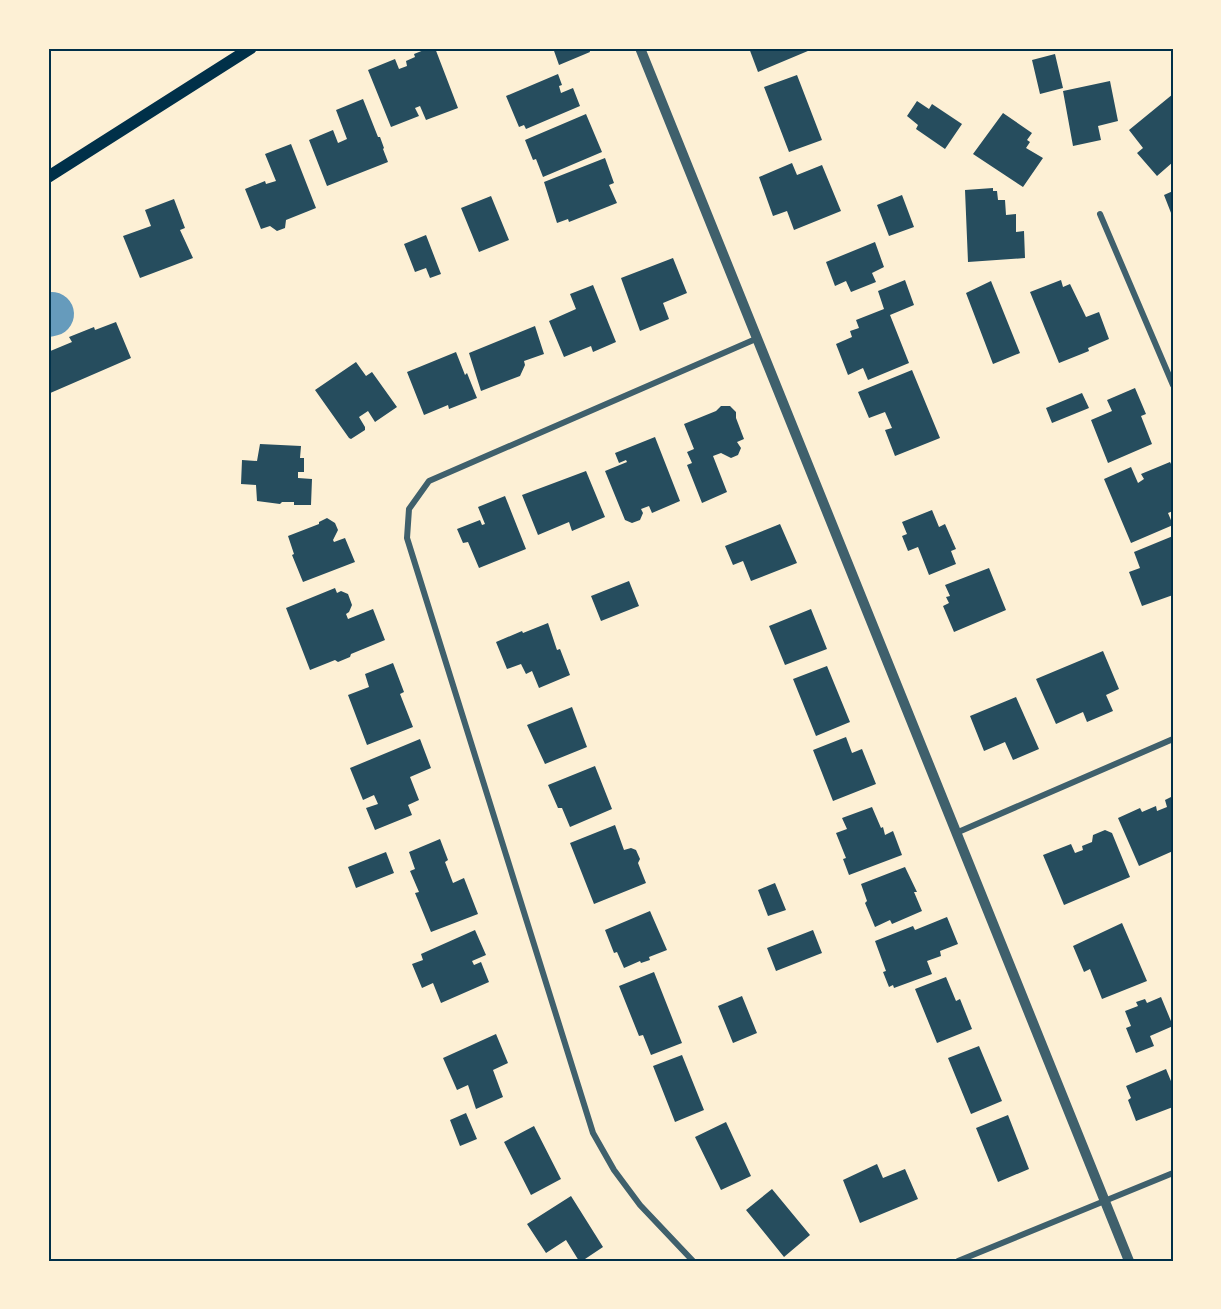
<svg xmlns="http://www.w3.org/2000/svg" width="1221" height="1309" font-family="Commissioner,sans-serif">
<rect width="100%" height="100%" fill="#fdf0d5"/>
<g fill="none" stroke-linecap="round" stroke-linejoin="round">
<path stroke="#669bbc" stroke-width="44" d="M48 315 52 314"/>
</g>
<path fill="#264d5e" d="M429 48H435L458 108 426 120 420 106 415 108 419 116 391 127 368 70 395 59 399 69 407 66 406 61 415 57 414 54Z
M553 48H589L590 52 559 65Z
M749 48H815L758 72Z
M1055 54 1063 88 1040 94 1032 60Z
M558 74 562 85 559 86 561 93 573 88 580 106 526 129 524 125 519 127 506 96Z
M797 75 822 140 789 152 764 87Z
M1110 81 1118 121 1098 126 1101 140 1073 146 1063 91Z
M1173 94V162L1157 176 1137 153 1143 148 1129 130Z
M363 99 378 137H380L384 148 383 149 388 162 327 186 309 140 333 130 338 143 347 139 336 110Z
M917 101 929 109 932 104 962 124 945 149 916 129 918 125 907 116Z
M1003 113 1032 133 1027 140 1030 142 1026 148 1043 158 1023 187 973 154Z
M586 114 602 152 543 177 536 159 533 160 525 140Z
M291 144 316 208 286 220 285 228 277 231 270 226 261 229 245 189 265 181 266 184 276 181 265 154Z
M605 158 614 183 609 185 617 203 569 222 568 219 557 223 544 182Z
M792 163 797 175 822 165 841 211 794 230 787 211 773 216 759 177Z
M993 188V191H997L998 200H1005L1006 215 1016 214V232L1024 231 1025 258 968 262 965 190Z
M1173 191V218L1164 195Z
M902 195 914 227 889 236 877 205Z
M491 196 509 240 479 252 461 208Z
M174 199 185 228 180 230 193 258 140 278 123 236 151 226 145 210Z
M426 235 441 274 430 278 426 268 415 272 404 244Z
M875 242 884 267 872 273 876 282 851 292 846 281 835 286 826 262Z
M673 258 687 293 663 303 669 319 640 331 621 278Z
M905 280 914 305 890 315 909 363 868 380 863 368 848 375 836 344 852 337 850 331 859 328 856 320 884 309 878 291Z
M1061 280 1063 287 1070 284 1086 317 1099 312 1109 339 1088 348 1089 351 1059 363 1030 292Z
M991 281 1020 353 993 364 966 293Z
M593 285 616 342 593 352 591 346 564 357 549 321 576 309 570 294Z
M116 322 131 358 48 394V352L72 342 69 337 94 327 95 330Z
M535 326 544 354 524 361 525 365 520 376 481 391 469 353Z
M456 352 465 375 467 373 477 398 449 409 448 405 424 415 407 372Z
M356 362 366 376 372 372 397 407 375 422 368 411 359 417 365 427V430L351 439 349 438 315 390Z
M912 370 940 438 895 456 885 430 892 428 885 412 869 418 858 392Z
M1135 388 1146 414 1141 416 1152 444 1108 463 1091 420 1112 411 1107 400Z
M1082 393 1089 408 1052 423 1046 408Z
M721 406H730L736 412V418L744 439 737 442 741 448 738 455 731 458 721 453 713 456 727 492 702 503 687 465 692 463 687 452 694 449 684 424 716 411Z
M655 437 680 501 652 513 649 506 641 509 643 513 640 520 632 523 625 520 605 471 627 462 626 460 619 463 615 453Z
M260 444 301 446 300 458H304V472H298V478L312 479 311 505H294V502H282L280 504 257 501 256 485 241 484 242 460 257 461Z
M1170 462 1173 468V511L1168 513 1173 525 1131 543 1104 479 1131 467 1138 483 1144 479 1141 474Z
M586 471 605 517 572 531 569 522 538 535 522 495Z
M505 496 526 549 479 568 468 542 463 543 457 529 480 520 482 525 485 524 478 507Z
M932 510 939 527 945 524 956 549 951 551 956 564 929 575 918 547 908 551 902 536 907 534 902 522Z
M327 518 335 523 338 530 333 540 334 542 345 538 355 562 303 582 292 555 294 554 288 536 319 524V522Z
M780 524 797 563 751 581 743 561 733 565 725 546Z
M1173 536V595L1142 606 1129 572 1140 568 1134 552Z
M989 568 1006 610 954 632 943 606 949 603 946 597 950 596 945 585Z
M629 581 639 606 601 621 591 596Z
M335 588 337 593 341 591 348 594 352 605 349 612 346 614 348 619 373 609 385 640 351 654 350 657 338 662 335 660 310 670 286 608Z
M811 609 827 649 785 665 769 626Z
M548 623 557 650 560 649 570 675 539 688 532 671 526 674 521 664 507 669 496 642 522 631 523 633Z
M1103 651 1119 689 1106 695 1113 711 1087 722 1083 712 1056 724 1036 679Z
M393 663 404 692 400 694 413 727 367 745 348 695 369 687 365 674Z
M827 666 850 722 816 736 793 679Z
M1016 697 1039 749 1013 760 1005 742 984 751 970 716Z
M572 707 587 747 545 764 527 725Z
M846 737 852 753 862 749 876 784 833 801 813 750Z
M420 739 431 768 410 777 419 800 408 805 412 815 375 830 366 808 378 804 374 795 363 800 350 768Z
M595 766 612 809 570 827 562 808H558L548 785Z
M1173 796V851L1139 866 1118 818 1140 808 1142 812 1156 806 1157 811 1167 807 1165 800Z
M872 807 881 828 883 827 885 835 893 831 902 855 849 875 843 859 846 858 836 833 847 829 842 818Z
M615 825 624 850 631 848 636 850 640 859 638 863 646 883 594 904 570 843Z
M1105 830 1112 833 1130 877 1064 905 1043 855 1071 844 1075 853 1083 850 1082 846 1092 842 1093 835Z
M440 839 448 860 445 862 453 883 464 878 478 914 431 932 415 893 419 892 410 871 415 869 409 852Z
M386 852 394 873 356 888 348 867Z
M905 867 917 892H914L922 911 892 924 890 920 875 927 865 903 867 901 861 884Z
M775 883 786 910 768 916 758 890Z
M650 911 667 950 649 957 650 960 641 963 640 961 624 968 617 952 614 953 605 930Z
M947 917 958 944 940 951 941 956 927 961 932 974 894 988 893 985 889 987 883 972 886 971 875 941 913 926 915 930Z
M1122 923 1147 981 1102 999 1090 969 1084 972 1073 946Z
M475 930 486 955 472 961 474 965 481 962 489 982 441 1003 433 983 422 988 412 964 423 960 421 954Z
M813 930 822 953 776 971 767 948Z
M654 972 682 1043 651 1055 643 1035 639 1036 619 986Z
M946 977 956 1001 960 999 972 1029 937 1043 915 989Z
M742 996 757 1033 733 1043 718 1006Z
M1161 997 1173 1026 1150 1036 1154 1046 1136 1053 1126 1028 1131 1026 1125 1011 1138 1006 1136 1002 1145 999 1147 1003Z
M496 1034 508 1063 493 1070 503 1097 476 1109 468 1085 457 1090 443 1058Z
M979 1046 1002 1101 971 1114 948 1058Z
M682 1055 704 1110 675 1122 653 1066Z
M1166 1069 1173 1086V1107L1136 1121 1128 1100 1131 1098 1126 1086Z
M466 1113 477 1139 460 1146 450 1120Z
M1008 1115 1029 1169 998 1182 976 1128Z
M726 1122 751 1176 721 1190 695 1137Z
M534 1126 561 1179 531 1195 504 1142Z
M877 1164 883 1178 905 1169 918 1199 860 1223 843 1180Z
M772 1189 810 1235 784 1257 746 1210Z
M571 1196 603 1247 582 1261H579L566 1240 546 1253 527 1224Z"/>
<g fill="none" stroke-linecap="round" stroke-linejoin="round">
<path stroke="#3f606c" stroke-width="6" d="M1100 214 1173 385
M956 833 1173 739
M693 1261 640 1205 614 1170 593 1133 407 538 409 509 429 481 758 338
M958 1261 1173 1173"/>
<path stroke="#3f606c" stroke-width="10" d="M640 48 1129 1261"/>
<path stroke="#003049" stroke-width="12" d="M48 177 251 48"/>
</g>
<rect width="1221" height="1309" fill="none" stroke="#fdf0d5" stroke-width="99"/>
<rect x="50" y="50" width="1122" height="1210" fill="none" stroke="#003049" stroke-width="2"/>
</svg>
